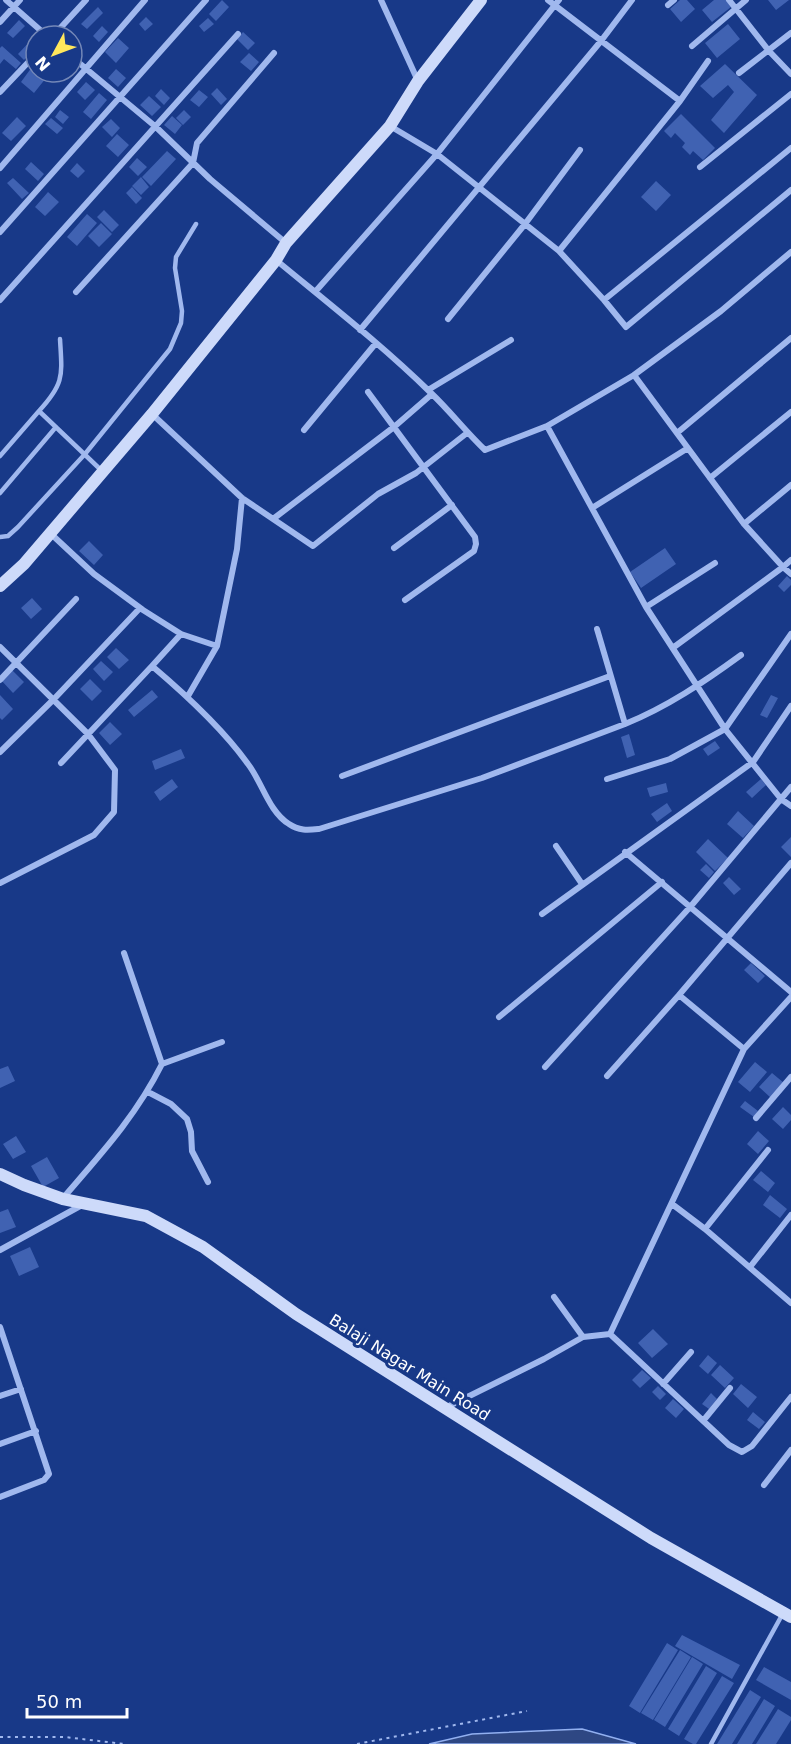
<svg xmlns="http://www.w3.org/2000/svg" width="791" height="1744" font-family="'DejaVu Sans',sans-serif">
<rect width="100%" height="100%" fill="#183988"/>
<path fill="#2e4783" stroke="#92b0f0" stroke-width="1.5" d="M582 1729 636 1744H429L472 1734Z"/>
<path fill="#4062b2" d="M222 0 229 7 216 21 209 14Z
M680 0H687L695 9 681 22 670 9Z
M714 0H726L731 7 712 22 702 10Z
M768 0H789L776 10Z
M98 7 103 13 87 29 81 24Z
M146 17 153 24 145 31 139 24Z
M208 18 214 24 204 32 199 26Z
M19 20 25 26 13 38 7 33Z
M728 24 740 39 717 58 705 43Z
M102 26 108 32 99 42 93 36Z
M243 32 255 43 248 50 237 39Z
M35 36 36 47 24 60 18 54Z
M118 38 129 48 116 63 105 52Z
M2 46 21 63 16 69 4 59 0 64V48Z
M249 53 259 62 251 71 240 62Z
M725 64 757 95 724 133 711 120 734 92 728 85 713 98 700 86Z
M32 67 46 78 34 93 21 82Z
M116 69 126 78 118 87 108 78Z
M86 82 95 90 85 100 77 92Z
M217 88 227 99 221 105 211 94Z
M161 89 170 98 164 105 155 96Z
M199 90 208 97 199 107 190 100Z
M99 93 107 100 91 119 83 112Z
M149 96 161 107 152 116 140 105Z
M60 110 69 117 63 124 55 117Z
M184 110 191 117 183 125 176 118Z
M681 114 715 148 703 160 693 151 690 155 682 147 685 143 675 133 671 138 664 131Z
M172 116 182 125 175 134 164 125Z
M17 117 26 126 11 141 2 133Z
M51 118 63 128 57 134 45 124Z
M111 119 120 128 112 137 102 127Z
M117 134 129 145 118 157 106 146Z
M167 151 176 159 151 186 142 177Z
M137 158 147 167 138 176 129 167Z
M31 162 44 174 38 181 25 169Z
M77 163 85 171 78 178 70 171Z
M141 177 149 187 141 195 132 186Z
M13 178 29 193 22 199 7 183Z
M656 181 671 195 656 211 641 197Z
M132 187 142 198 136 204 126 193Z
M48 192 59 202 45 216 35 207Z
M104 210 119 225 112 232 97 217Z
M87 214 97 223 77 246 67 237Z
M101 223 112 234 99 247 88 236Z
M89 541 103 555 94 565 79 551Z
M665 548 676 564 641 588 630 572Z
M787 576 791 580V585L784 592 778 586Z
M32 598 42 609 31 619 21 608Z
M116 648 129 660 119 669 107 657Z
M101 661 113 672 104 681 93 669Z
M12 670 24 682 13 693 1 680Z
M90 679 102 691 92 701 80 689Z
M152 690 158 697 134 717 128 710Z
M0 695 13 709 2 720 0 718Z
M771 695 778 698 767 718 760 715Z
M110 722 122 734 110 745 99 733Z
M629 734 635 755 627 758 621 737Z
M715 741 720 748 708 756 703 749Z
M181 749 185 758 155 770 152 761Z
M172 779 178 787 160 801 154 792Z
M761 779 766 785 752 798 746 792Z
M666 783 668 792 650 797 647 788Z
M667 803 672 811 657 822 651 814Z
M738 811 754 826 743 838 727 824Z
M791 837V857L781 847Z
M708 839 728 858 715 871 696 852Z
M706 864 714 872 709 878 700 870Z
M729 877 741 889 734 895 723 883Z
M751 963 765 976 758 983 744 970Z
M755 1062 767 1072 750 1092 738 1082Z
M8 1066 15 1081 0 1088V1069Z
M772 1073 784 1083 771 1098 759 1087Z
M745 1101 758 1111 754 1117 740 1107Z
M783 1107 791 1115V1120L783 1129 772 1119Z
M758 1131 769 1141 758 1154 747 1144Z
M16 1136 26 1152 13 1159 3 1144Z
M47 1157 59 1178 43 1187 31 1166Z
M761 1171 775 1183 768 1192 753 1180Z
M770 1195 787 1209 780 1218 763 1205Z
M8 1209 16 1227 0 1233V1212Z
M30 1247 39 1267 19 1276 10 1256Z
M653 1329 668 1344 652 1358 638 1343Z
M708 1355 717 1363 708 1374 699 1366Z
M720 1365 734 1378 725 1388 711 1375Z
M642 1370 651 1378 640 1388 632 1380Z
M741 1384 757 1397 748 1408 733 1394Z
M658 1386 666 1394 660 1400 652 1392Z
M711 1393 717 1399 709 1409 702 1404Z
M673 1399 684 1409 676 1418 665 1408Z
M753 1412 765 1422 759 1429 747 1420Z
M682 1635 740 1665 732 1679 675 1646Z
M667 1643 678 1650 640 1713 629 1706Z
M680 1650 691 1657 653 1720 641 1713Z
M692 1657 703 1664 665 1727 654 1720Z
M706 1666 717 1673 679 1736 668 1729Z
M764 1667 791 1682V1700L756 1680Z
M722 1676 734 1683 696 1744H693L684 1739Z
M750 1690 761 1697 732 1744H717Z
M764 1699 775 1706 752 1744H737Z
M778 1709 791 1717V1720L776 1744H756Z"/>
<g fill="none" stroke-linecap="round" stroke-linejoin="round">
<path stroke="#a0b8ee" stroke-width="2" stroke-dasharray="3 4.5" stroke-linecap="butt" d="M0 1737H65L124 1744
M357 1744 527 1711"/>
<path stroke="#a0b8ee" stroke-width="4.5" d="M39 411C65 383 62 375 60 339
M0 456 39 411 102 471
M0 493 56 427
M0 537 8 536 18 527 85 454 170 349 181 323 182 311 175 268 176 257 196 224
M711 1744 782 1615"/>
<path stroke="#a0b8ee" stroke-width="6" d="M6 0 47 36
M381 0 418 81
M729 0 769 51 791 74
M668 5 674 0
M0 22 20 0
M53 36 86 0
M692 46 746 0
M72 57 156 127 210 179 286 243
M739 73 791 33
M0 92 36 54
M680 101 708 61
M390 126 437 154 559 251 680 101 548 0
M700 167 791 94
M0 168 145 0
M0 232 206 0
M559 251 604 300 626 327 791 190
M276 260C328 303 382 345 431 393 450 411 466 432 485 450L547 426 646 607 725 729 781 799 791 806
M76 292 193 163 197 143 274 53
M315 292 437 154 559 0
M0 300 238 34
M604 300 791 148
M448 319 525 224 580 150
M360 330 601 41 632 0
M634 375 721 311 791 252
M428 390 511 340
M368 392 475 537 476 544 474 551 405 600
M152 414 242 498 313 546 378 494 416 473 467 433
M547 426 634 375 744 524 783 567 791 560
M304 430 376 343
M677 433 791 338
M710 478 791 412
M592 508 688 448
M273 519 394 427 432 394
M744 524 791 485
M50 533 94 574 143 610 181 634 217 646
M394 548 452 505
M646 607 715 563
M597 629 625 724
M0 647 88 734 115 770 114 812 94 835 0 883
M674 647 783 567 791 574
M152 666 181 634
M0 680 76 599
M188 696 217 646 237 549 242 498
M0 752 54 699 140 608
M61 763 152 666C185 694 223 729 248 764 262 782 269 812 289 824 299 831 308 830 319 829L482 778 625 724C667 707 704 682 741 655
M342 776 610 676
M607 779 670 759 725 729 791 634
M556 846 582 884
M625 852 791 992
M542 914 753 762 791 706
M791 997 744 1049 610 1334 729 1445 742 1452 752 1446 791 1397
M499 1017 662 882
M744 1049 679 995 791 863
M162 1064 222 1042
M545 1067 691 906 791 787
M607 1076 679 995
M148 1092 171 1104 187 1119 191 1132 192 1151 208 1182
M756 1118 791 1077
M63 1198C101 1154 136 1116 162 1064L124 953
M672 1204 705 1229 791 1303
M705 1229 768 1150
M0 1250 82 1205
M750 1267 791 1215
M554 1297 583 1337
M0 1327 49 1474 44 1480 0 1497
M663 1384 691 1352
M0 1396 21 1389
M445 1408 544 1359 583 1337 610 1334
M703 1421 730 1388
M0 1444 36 1431
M764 1485 791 1450"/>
<path stroke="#cddafa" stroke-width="12" d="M0 586 24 564 152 414 276 260 286 243 390 126 418 81 481 0
M0 1174 24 1185 63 1199 146 1216 203 1247 296 1314 651 1538 791 1617"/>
</g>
<g text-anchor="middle" stroke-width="6" stroke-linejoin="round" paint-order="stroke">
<g font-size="16" fill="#fff" stroke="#183988">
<text transform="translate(410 1367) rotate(32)" y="6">Balaji Nagar Main Road</text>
</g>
</g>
<g transform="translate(54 54) rotate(229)"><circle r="28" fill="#183988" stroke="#7488b8" stroke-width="1.5"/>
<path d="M0-4.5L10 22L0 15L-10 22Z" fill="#ffe75c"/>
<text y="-9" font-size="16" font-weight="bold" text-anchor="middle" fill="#ffffff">N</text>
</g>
<path d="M27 1708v9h100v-9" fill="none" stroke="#ffffff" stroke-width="3"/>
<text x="36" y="1708" font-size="18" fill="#ffffff" stroke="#183988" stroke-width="4.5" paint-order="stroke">50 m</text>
</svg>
